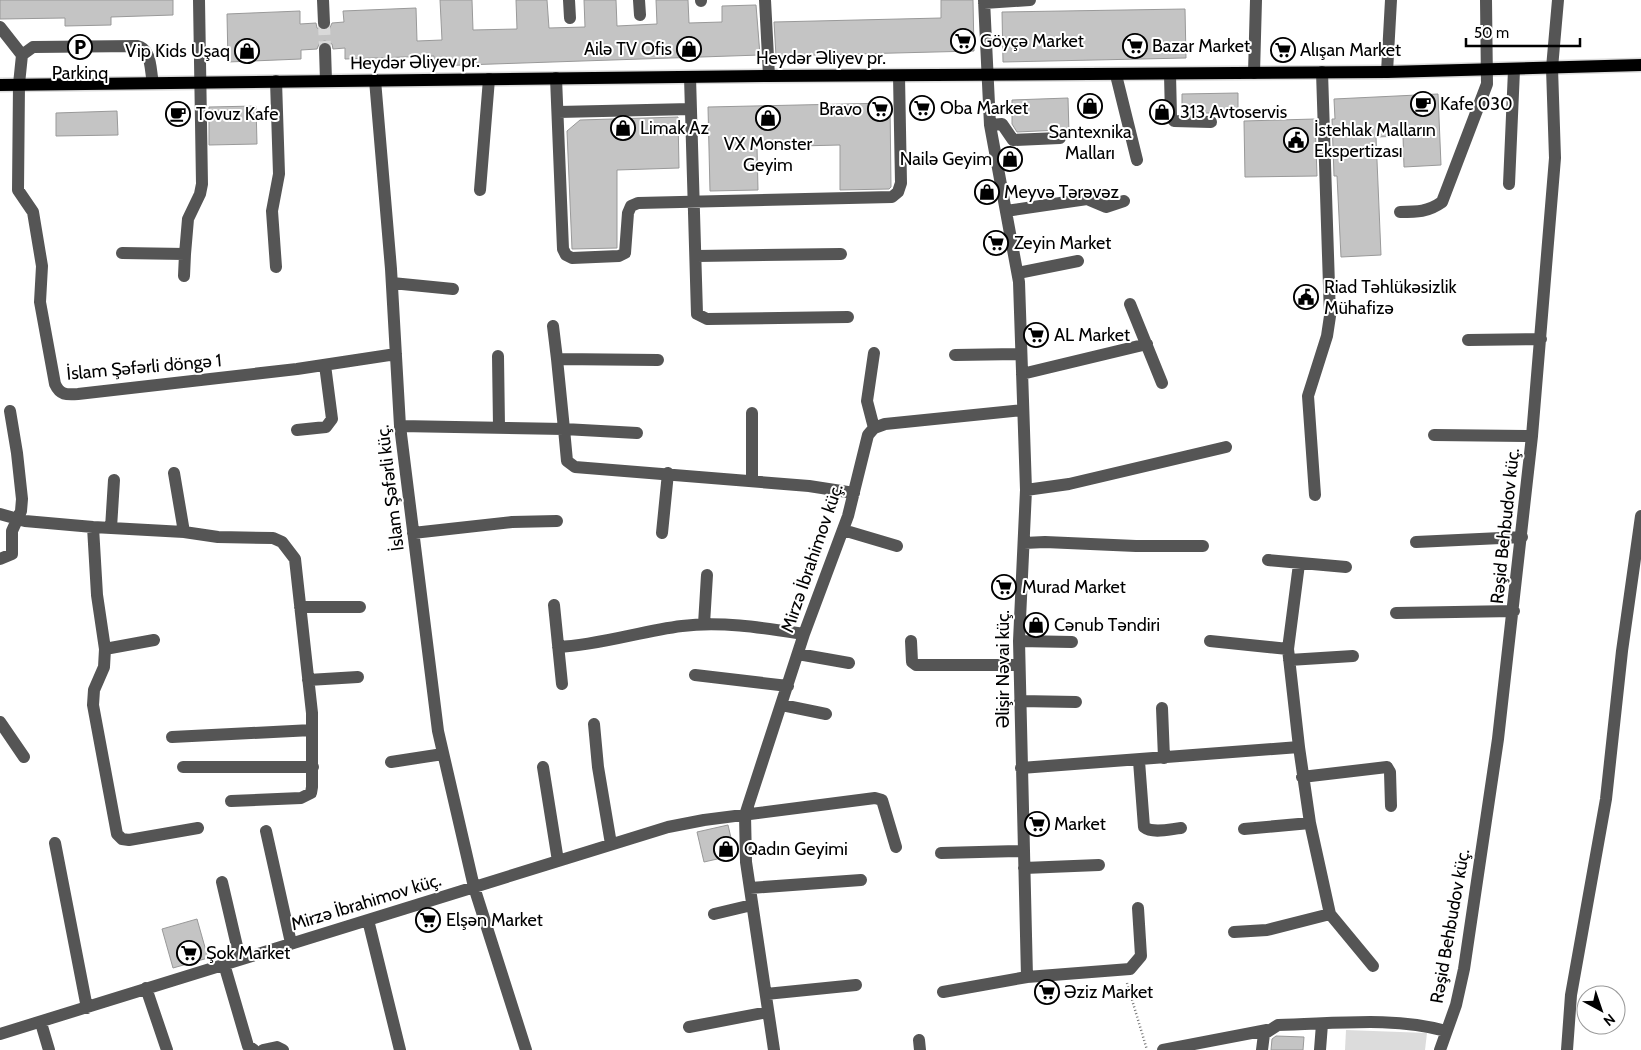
<svg xmlns="http://www.w3.org/2000/svg" width="1641" height="1050" font-family="Cabin,sans-serif">
<rect width="100%" height="100%" fill="#fff"/>
<path fill="#dcdcdc" d="M1346 1030 1427 1033 1425 1050H1345Z"/>
<path fill="#c4c4c4" stroke="#999" d="M0 0H173V15L111 17V25L65 26V18L0 19Z
M440 0H472L473 30 517 29 516 0H547L549 28 585 27 584 0H616L617 26 657 24 656 0H688L689 23 722 22V6L756 5 760 55 434 66V56L345 59V48L333 49 332 44 325 41 320 42 317 49 301 50V59L228 62 227 14 300 11V24L316 23 317 28 324 31 329 30 332 23 344 22 343 11 416 8 417 41 442 40Z
M941 0H973L974 51 776 56 774 22 941 18Z
M1185 9 1186 58 1003 62 1002 12Z
M1238 93V113H1182V94Z
M1438 94 1441 165 1404 167 1403 136 1376 137 1381 255 1341 257 1337 176H1334L1332 119H1335L1334 99Z
M1068 98 1069 133 1060 130 1017 132 1012 124V100Z
M890 103 891 187 889 189 840 190V145L757 147 758 190 710 191 708 107Z
M256 106 257 144 209 145V107Z
M117 111 118 135 56 136V113Z
M678 117 679 168 617 170V248L572 249 567 131 580 120Z
M1315 119 1317 176 1245 177 1244 121Z
M728 825 735 855 704 862 697 832Z
M197 919 208 958 173 968 162 929Z
M1276 1036 1304 1037 1303 1050H1271L1272 1039Z"/>
<g fill="none" stroke-linecap="round" stroke-linejoin="round">
<path stroke="#d9d9d9" stroke-width="12" stroke-dasharray="12 6" stroke-linecap="butt" d="M324 23 325 49"/>
<defs>
<path id="major" d="M0 85 769 76 1387 72 1641 65"/>
</defs>
<use href="#major" stroke="#dbdbdb" stroke-width="15"/>
<path stroke="#777" stroke-width="2.5" stroke-dasharray="1 2.5" stroke-linecap="butt" d="M1127 983 1147 1050"/>
<path stroke="#555" stroke-width="12" d="M323 0 324 23
M569 0 570 18
M639 0 640 15
M701 0V1
M765 0 769 76
M984 0 990 125 1019 282 1026 490 1019 641 1027 977 1130 969 1141 956 1138 908
M984 3 1030 0
M0 27 22 55
M325 49 326 81
M1387 72 1391 0
M1254 73 1256 0
M1170 74 1171 117 1174 121 1211 122
M1116 75 1137 160
M690 77 697 314 707 319 848 317
M556 78 563 249 566 255 572 258 619 256 625 253 628 213 631 206 638 203 892 197 898 192 901 183 899 76
M375 80 391 269 400 426 438 731 474 887 526 1050
M153 83C150 70 152 49 137 46L33 47 22 55 19 84 18 190 33 212 42 266 40 302 55 384C60 395 66 395 78 394L297 369 396 354
M558 112 691 109
M990 125 1002 124 1013 140 1060 138
M1509 184 1514 70
M480 190 489 79
M1006 211 1087 199 1106 207 1124 201
M1400 212C1417 212 1428 212 1442 202L1487 84 1486 0
M122 253 185 254 188 219 200 194 202 184 199 0
M697 256 841 254
M276 267 272 211 279 174 276 81
M1018 273 1078 261
M184 276 185 254
M392 283 453 289
M1130 304 1162 383
M553 326 557 359
M1468 340 1541 339
M874 353 867 401 874 428
M955 355 1021 354
M498 356 499 427
M1022 374 1147 344
M400 426 564 429 567 461 575 467 809 486 854 493
M297 430 326 427 332 419 325 365
M637 433 564 429 557 359 658 360
M1434 435 1532 436
M174 473 184 532
M752 481V413
M1026 490 1069 484 1226 447
M1315 495 1308 396 1327 336 1330 316 1322 72
M0 514 25 521 93 527 184 532 218 537 273 538 282 542 295 559 312 713V787L311 793 301 798 231 801
M93 527 97 595 105 649 104 667 94 690 93 705 117 834 122 839 129 840 198 828
M111 528 114 480
M843 530 897 546
M413 533 512 522 557 521
M662 533 668 473
M1416 542 1522 537
M1024 543 1045 542 1136 546H1203
M0 559 12 554V531L21 511 22 499 17 453 10 411
M1268 560 1346 567
M554 605 562 684
M300 607H360
M1396 613 1514 611
M704 624 707 575
M911 641 912 662 916 665H1019
M1019 641 1072 642
M1210 641 1288 649
M558 647C600 645 641 631 682 626 722 621 764 628 804 634
M105 649 154 640
M798 654 849 663
M1289 660 1353 656
M695 675 788 686
M308 680 358 677
M1020 701 1076 702
M782 705 826 714
M1162 708 1164 758
M0 722 24 757
M594 724 598 767 611 844
M172 737 312 730
M1299 747 1288 649 1299 564
M1139 761 1144 827C1153 834 1170 829 1181 828
M391 762 443 754
M183 767H313
M543 767 558 861
M1021 768 1299 747 1310 823 1330 914 1267 930 1234 932
M1302 777 1387 767 1390 772 1391 806
M1244 829 1310 823
M266 831 291 943
M55 843 87 1008
M941 853 1023 851
M1024 868 1099 865
M222 882 240 959
M750 888 861 880
M714 914 752 905
M1330 914 1373 966
M368 920 400 1050
M224 964 248 1046 254 1050
M146 988 167 1050
M943 992 1027 977
M766 994 856 985
M41 1023 49 1050
M689 1027 768 1012
M0 1034 668 827 704 820 875 798 882 800 896 847
M919 1040 920 1050
M263 1050 277 1047 283 1050
M774 1050 746 862 745 815 804 634 848 516 868 435 874 428 885 424 1023 410
M1163 1050 1267 1030
M1262 1050 1264 1034 1278 1025C1333 1024 1393 1016 1446 1031
M1320 1050 1322 1024
M1440 1050 1456 1005 1464 969 1498 739 1532 436 1555 158 1552 68 1558 0
M1567 1050 1571 995 1606 799 1622 651 1641 516"/>
<use href="#major" stroke="#000" stroke-width="12"/>
</g>
<defs>
<symbol id="supermarket-ring" viewBox="-11 -11 22 22"><circle r="9.5" fill="#fff" stroke="#000" stroke-width="1.5"/><path d="M-6-5.5h2.5l.6 2H6L4.5 2H-2.5L-4.4-4H-6ZM-1.5 3.2a1.3 1.3 0 1 0 .1 0ZM3 3.2a1.3 1.3 0 1 0 .1 0Z" fill="#000"/></symbol>
<symbol id="parking-ring" viewBox="-11 -11 22 22"><circle r="9.5" fill="#fff" stroke="#000" stroke-width="1.5"/><path d="M-3.5-5.5H1a3.5 3.5 0 0 1 0 7H-1V5.5H-3.5ZM-1-3.4V-.6H.8a1.4 1.4 0 0 0 0-2.8Z" fill="#000"/></symbol>
<symbol id="shop-ring" viewBox="-11 -11 22 22"><circle r="9.5" fill="#fff" stroke="#000" stroke-width="1.5"/><path d="M-5-2.5h2.3a2.7 3.5 0 0 1 5.4 0H5L5.5 6h-11ZM-1.5-2.5h3a1.5 2.3 0 0 0-3 0Z" fill="#000"/></symbol>
<symbol id="cafe-ring" viewBox="-11 -11 22 22"><circle r="9.5" fill="#fff" stroke="#000" stroke-width="1.5"/><path d="M-5.5-4.5H6V0H3Q3 3.5 0 3.5H-2.5Q-5.5 3.5-5.5 0ZM3-3.2v2h1.7v-2ZM-6 4.5H4V6H-6Z" fill="#000"/></symbol>
<symbol id="civic-ring" viewBox="-11 -11 22 22"><circle r="9.5" fill="#fff" stroke="#000" stroke-width="1.5"/><path d="M-.6-6.5H3V-4.5H.6V-3L4-1V1h2V6H-6V1h2V-1L-.6-3ZM-1.2 2.5V6h2.4V2.5Z" fill="#000"/></symbol>
</defs>
<g fill-rule="evenodd">
<use href="#supermarket-ring" x="949" y="27" width="28" height="28"/>
<use href="#supermarket-ring" x="1121" y="32" width="28" height="28"/>
<use href="#parking-ring" x="66" y="33" width="28" height="28"/>
<use href="#shop-ring" x="675" y="35" width="28" height="28"/>
<use href="#supermarket-ring" x="1269" y="36" width="28" height="28"/>
<use href="#shop-ring" x="233" y="37" width="28" height="28"/>
<use href="#cafe-ring" x="1409" y="90" width="28" height="28"/>
<use href="#shop-ring" x="1076" y="92" width="28" height="28"/>
<use href="#supermarket-ring" x="908" y="94" width="28" height="28"/>
<use href="#supermarket-ring" x="866" y="95" width="28" height="28"/>
<use href="#shop-ring" x="1148" y="98" width="28" height="28"/>
<use href="#cafe-ring" x="164" y="100" width="28" height="28"/>
<use href="#shop-ring" x="754" y="104" width="28" height="28"/>
<use href="#shop-ring" x="609" y="114" width="28" height="28"/>
<use href="#civic-ring" x="1282" y="126" width="28" height="28"/>
<use href="#shop-ring" x="996" y="145" width="28" height="28"/>
<use href="#shop-ring" x="973" y="178" width="28" height="28"/>
<use href="#supermarket-ring" x="982" y="229" width="28" height="28"/>
<use href="#civic-ring" x="1292" y="283" width="28" height="28"/>
<use href="#supermarket-ring" x="1022" y="321" width="28" height="28"/>
<use href="#supermarket-ring" x="990" y="573" width="28" height="28"/>
<use href="#shop-ring" x="1022" y="611" width="28" height="28"/>
<use href="#supermarket-ring" x="1023" y="810" width="28" height="28"/>
<use href="#shop-ring" x="712" y="835" width="28" height="28"/>
<use href="#supermarket-ring" x="414" y="906" width="28" height="28"/>
<use href="#supermarket-ring" x="175" y="939" width="28" height="28"/>
<use href="#supermarket-ring" x="1033" y="978" width="28" height="28"/>
</g>
<g text-anchor="middle" stroke-width="4" stroke-linejoin="round" paint-order="stroke">
<g font-size="18" fill="#000" stroke="#fff" text-anchor="start">
<text x="980" y="47">Göyçə Market</text>
<text x="1152" y="52">Bazar Market</text>
<text x="672" y="55" text-anchor="end">Ailə TV Ofis</text>
<text x="1300" y="56">Alışan Market</text>
<text x="230" y="57" text-anchor="end">Vip Kids Uşaq</text>
<text x="80" y="79" text-anchor="middle">Parkinq</text>
<text x="1440" y="110">Kafe 030</text>
<text x="940" y="114">Oba Market</text>
<text x="862" y="115" text-anchor="end">Bravo</text>
<text x="1180" y="118">313 Avtoservis</text>
<text x="196" y="120">Tovuz Kafe</text>
<text x="640" y="134">Limak Az</text>
<text x="1314" y="136">İstehlak Malların<tspan x="1314" dy="21">Ekspertizası</tspan></text>
<text x="1090" y="138" text-anchor="middle">Santexnika<tspan x="1090" dy="21">Malları</tspan></text>
<text x="768" y="150" text-anchor="middle">VX Monster<tspan x="768" dy="21">Geyim</tspan></text>
<text x="992" y="165" text-anchor="end">Nailə Geyim</text>
<text x="1004" y="198">Meyvə Tərəvəz</text>
<text x="1014" y="249">Zeyin Market</text>
<text x="1324" y="293">Riad Təhlükəsizlik<tspan x="1324" dy="21">Mühafizə</tspan></text>
<text x="1054" y="341">AL Market</text>
<text x="1022" y="593">Murad Market</text>
<text x="1054" y="631">Cənub Təndiri</text>
<text x="1054" y="830">Market</text>
<text x="744" y="855">Qadın Geyimi</text>
<text x="446" y="926">Elşən Market</text>
<text x="206" y="959">Şok Market</text>
<text x="1064" y="998">Əziz Market</text>
</g>
<g font-size="18" fill="#000" stroke="#fff">
<text x="821" y="64">Heydər Əliyev pr.</text>
<text transform="translate(415 62) rotate(-1)" y="6">Heydər Əliyev pr.</text>
<text transform="translate(144 367) rotate(-5)" y="6">İslam Şəfərli döngə 1</text>
<text transform="translate(390 488) rotate(-97)" y="6">İslam Şəfərli küç.</text>
<text transform="translate(1505 526) rotate(-84)" y="6">Rəşid Behbudov küç.</text>
<text transform="translate(812 558) rotate(-71)" y="6">Mirzə İbrahimov küç.</text>
<text transform="translate(1003 669) rotate(-90)" y="6">Əlişir Nəvai küç.</text>
<text transform="translate(366 902) rotate(-17)" y="6">Mirzə İbrahimov küç.</text>
<text transform="translate(1450 926) rotate(-80)" y="6">Rəşid Behbudov küç.</text>
</g>
</g>
<g transform="translate(1601 1010) rotate(140)"><circle r="24" fill="#ffffff" stroke="#999999"/>
<path d="M0-4L9 19L0 12L-9 19Z" fill="#000000"/>
<text y="-8" font-size="14" font-weight="bold" text-anchor="middle" fill="#000000">N</text>
</g>
<path d="M1466 38v8h114v-8" fill="none" stroke="#000000" stroke-width="2.5"/>
<text x="1474" y="38" font-size="15" fill="#000000" stroke="#ffffff" stroke-width="4" paint-order="stroke">50 m</text>
</svg>
